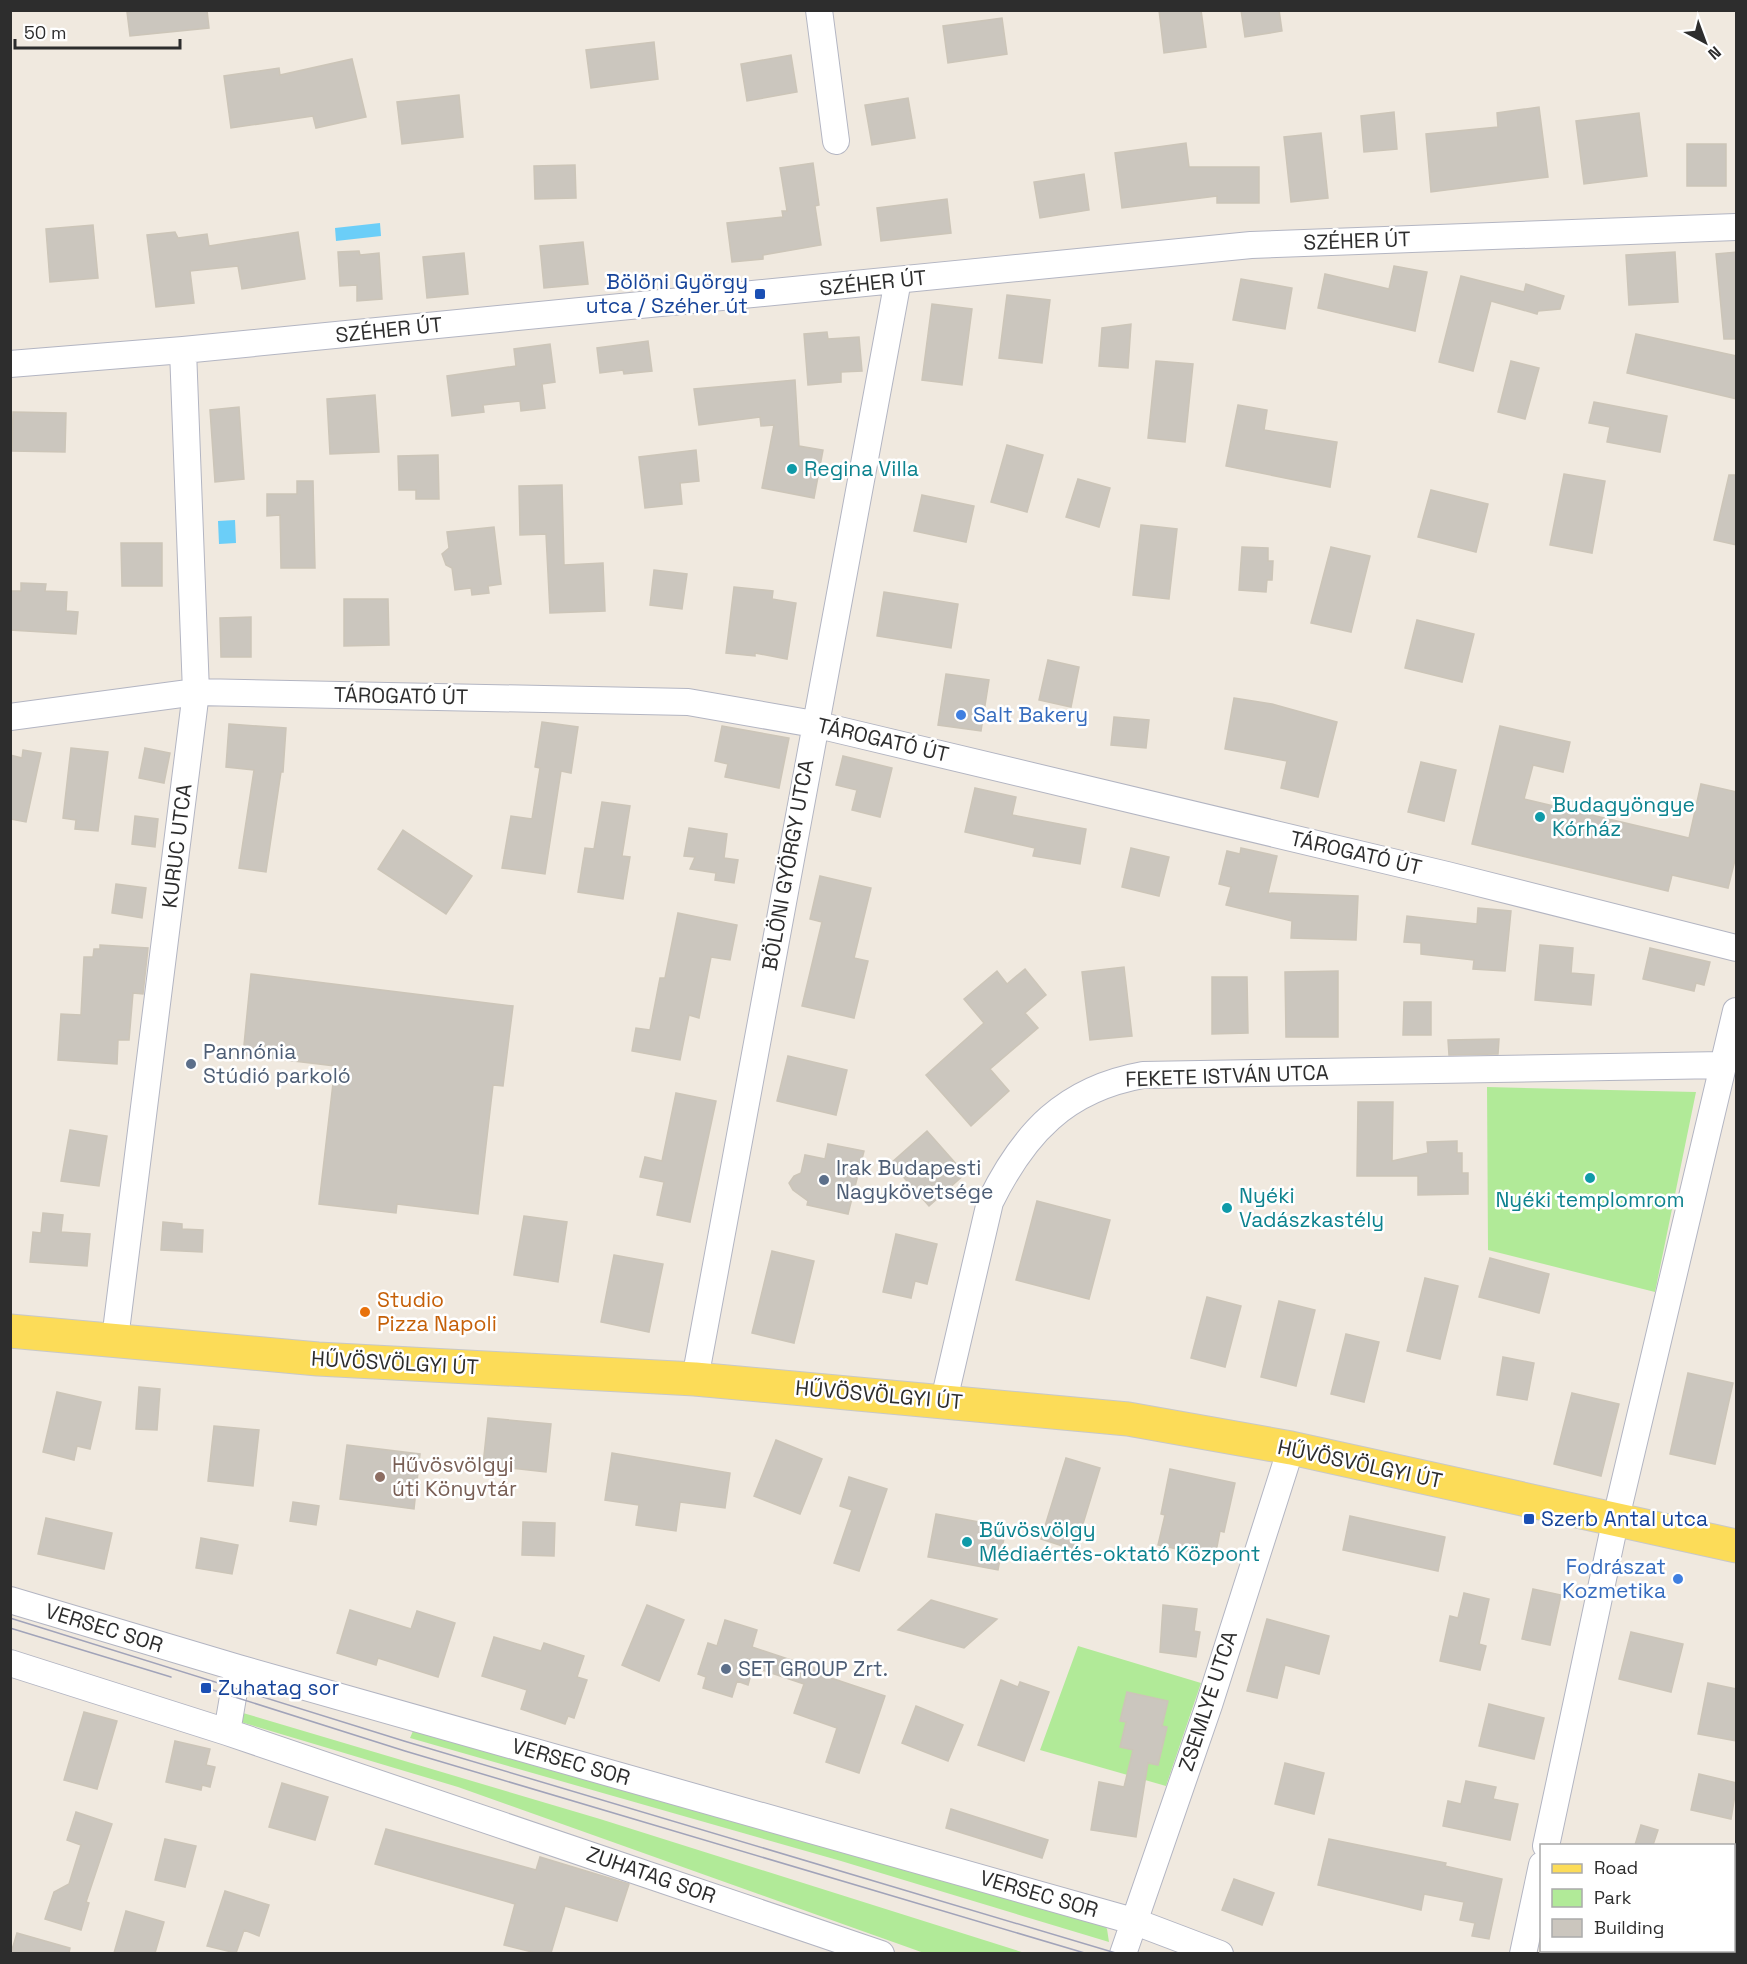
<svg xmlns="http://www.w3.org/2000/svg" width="1747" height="1964" font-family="'Space Grotesk',sans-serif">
<rect width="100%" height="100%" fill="#f0e9df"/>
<path fill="#b1ea98" d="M1487 1087 1696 1092 1655 1292 1488 1250Z
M1078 1646 1201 1683 1166 1786 1040 1750Z
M243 1713 600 1819 1025 1953H924L458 1787 241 1722Z
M413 1731 1100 1919 1107 1929 1109 1942 841 1861 410 1738Z"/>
<path fill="#6bcef8" d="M380 223 381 236 336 241 335 228Z
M235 520 236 543 219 544 218 521Z"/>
<path fill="#cbc6be" stroke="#ccc5b8" stroke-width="1.5" d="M143 10H207L209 28 130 36 127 12Z
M1159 10H1201L1206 47 1164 53Z
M1241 10H1279L1282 31 1245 37Z
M1002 18 1007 54 948 63 943 26Z
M654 42 658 79 591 88 586 50Z
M791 55 797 92 747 101 741 64Z
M352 59 366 117 316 128 313 116 231 128 224 76 279 68 280 75Z
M459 95 463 137 402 144 397 102Z
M908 98 915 138 872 145 865 105Z
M1539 107 1548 177 1431 192 1426 134 1498 127 1497 113Z
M1394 112 1397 149 1364 152 1361 116Z
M1639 113 1647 176 1584 184 1576 121Z
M1321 133 1328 198 1291 202 1284 137Z
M1186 143 1189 167H1259V203H1217V196L1122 208 1115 153Z
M1687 144H1726V186H1687Z
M813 163 819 205 815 206 821 245 763 255V259L732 262 727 223 783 217 782 211H787L780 168Z
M575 165 576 198 535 199 534 166Z
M1084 174 1089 210 1040 218 1034 182Z
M947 199 951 233 881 241 877 208Z
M93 225 98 278 50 282 46 229Z
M175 232 178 238 207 234 209 246 298 232 305 279 242 289 238 266 190 271 194 303 156 307 147 235Z
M583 242 588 284 544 288 540 246Z
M359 251 360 255 379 253 382 299 357 301V285L340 286 338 252Z
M1675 252 1678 302 1629 305 1626 255Z
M1737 252V339H1724L1716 254Z
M464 253 468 294 427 298 423 257Z
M1394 266 1427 272 1415 331 1318 308 1325 274 1389 289Z
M1461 276 1524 292 1526 284 1564 296 1560 309 1538 311 1537 314 1491 301 1473 371 1439 362Z
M1241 279 1292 288 1285 329 1233 320Z
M1007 295 1050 300 1042 363 999 358Z
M932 304 972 309 962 385 922 380Z
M1131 324 1128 368 1099 366 1102 328Z
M827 332 828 339 859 337 862 371 841 372V382L808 385 804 334Z
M1636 334 1737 356V399L1627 373Z
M648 341 652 371 624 374 623 370 600 373 597 348Z
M550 344 555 382 542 384 545 408 521 411 520 401 483 405 484 412 452 416 447 376 516 366 514 349Z
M1156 361 1193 364 1185 442 1148 438Z
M1511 361 1539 368 1525 419 1498 412Z
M795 380 799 446 823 450 814 498 762 488 774 425 761 426 760 417 699 425 694 389Z
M375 395 379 452 330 454 327 399Z
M1594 402 1667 416 1660 452 1607 442 1610 427 1589 423Z
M1238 405 1267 410 1264 430 1337 442 1330 487 1226 466Z
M239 407 244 479 215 482 210 410Z
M13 412 66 413 65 452 12 451Z
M1007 445 1043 455 1027 512 991 502Z
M696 450 699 481 680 483 682 504 645 508 639 457Z
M438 455 439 499H416V490H399L398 456Z
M1564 474 1605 481 1592 553 1550 545Z
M1729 475H1737V545L1714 540Z
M1078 479 1110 488 1099 527 1066 517Z
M297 481H313L315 568H281L280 515 267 516V494H297Z
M562 485 564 565 603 563 605 611 550 613 546 534 520 535 519 486Z
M1431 490 1488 504 1476 552 1418 537Z
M922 495 974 506 966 542 914 531Z
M1141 525 1177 529 1169 599 1133 595Z
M494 527 501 584 488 586 489 593 472 595 471 588 455 590 452 568 446 565 442 554 449 548 447 532Z
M121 543H162V586H122Z
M1242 547 1268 548V561H1273L1272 580H1267L1266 592 1239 590Z
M1331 547 1370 556 1351 632 1311 623Z
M654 570 687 574 682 609 650 605Z
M21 583 46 584 45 591 67 592 66 611 78 612 76 634 10 630V591H21Z
M734 587 773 591 772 599 796 603 787 659 755 653V656L726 653Z
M884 592 958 604 951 648 877 636Z
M344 599H388L389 645 344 646Z
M251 617V657H221L220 618Z
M1417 620 1474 634 1462 682 1405 668Z
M1048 660 1079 667 1071 707 1039 700Z
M946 674 989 680 981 731 938 725Z
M1234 698 1272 704 1337 722 1318 797 1281 788 1287 761 1225 749Z
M1114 717 1149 720 1146 748 1111 745Z
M542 722 578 727 571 773 561 771 545 874 502 868 511 816 532 819 540 768 535 767Z
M229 724 286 728 283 772H281L266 872 239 868 254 770 226 767Z
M722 726 789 738 779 788 725 777 728 764 715 761Z
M1500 726 1570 742 1563 772 1533 765 1524 799 1689 838 1701 784 1737 792V852L1728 888 1672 875 1668 891 1472 844Z
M71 748 108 752 98 831 75 829 76 820 63 818Z
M145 748 170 753 164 783 139 778Z
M23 750 41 753 26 822 10 819V755L22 758Z
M843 756 892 768 880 817 852 810 857 790 836 785Z
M1421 762 1456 770 1444 821 1408 812Z
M975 788 1016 797 1012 815 1086 829 1080 864 1033 856 1035 848 965 832Z
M602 802 630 806 622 856 630 857 623 899 578 892 585 848 594 849Z
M135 816 158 819 155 847 132 844Z
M689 828 727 834 724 858 738 860 734 883 715 880 716 873 690 869 695 857 684 856Z
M403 830 472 876 446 914 378 869Z
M1131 848 1169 857 1159 896 1122 887Z
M1241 848 1277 856 1268 893 1358 896 1356 940 1291 938 1292 921 1226 905 1231 887 1219 884 1227 851 1240 854Z
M820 876 871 888 854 958 868 961 854 1018 802 1006 822 922 810 919Z
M116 884 146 888 142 918 112 913Z
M1478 908 1511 911 1505 971 1473 969 1474 960 1421 954V943L1404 942 1407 916 1477 924Z
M678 913 737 925 730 960 711 957 699 1018 689 1015 680 1060 632 1051 636 1028 650 1030 660 978H665Z
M100 945 148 948 143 994 133 993 129 1040H118L117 1064 58 1060 61 1014 81 1015 84 957H93L94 949H100Z
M1540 945 1573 948 1571 973 1594 975 1591 1005 1535 1000Z
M1650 948 1710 962 1704 985 1696 983 1694 991 1643 979Z
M1124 967 1132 1036 1090 1040 1082 972Z
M1025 969 1046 995 1025 1013 1038 1028 990 1069 1009 1091 971 1126 926 1075 984 1023 964 999 997 971 1007 984Z
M1338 971V1037H1286L1285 972Z
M251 974 513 1006 503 1086 493 1085 478 1214 397 1204 396 1213 319 1204 335 1066 243 1055Z
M1212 977H1247L1248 1033 1212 1034Z
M1404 1002H1431V1035H1403Z
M1499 1039 1498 1054 1449 1055 1448 1040Z
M788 1056 847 1070 836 1115 777 1101Z
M676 1093 716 1101 690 1222 657 1215 664 1182 640 1177 645 1157 662 1161Z
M1358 1102H1393L1392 1161 1428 1153 1427 1142 1457 1141V1153H1462V1173H1468V1194L1418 1195V1176H1357Z
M70 1130 107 1136 99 1186 61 1181Z
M927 1131 965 1174 929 1206 891 1163Z
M828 1144 864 1151 848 1214 807 1205 808 1201 793 1190 789 1183 794 1176 801 1173 805 1155 825 1159Z
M1037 1201 1110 1220 1089 1299 1016 1280Z
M43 1213 63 1215 61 1232 90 1234 87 1266 30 1262 33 1232 41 1233Z
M524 1216 567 1222 558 1282 514 1275Z
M163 1222 182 1224V1229L203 1230 202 1252 161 1250Z
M896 1234 937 1244 927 1284 915 1281 911 1298 883 1292Z
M772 1251 814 1261 794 1343 752 1333Z
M614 1255 663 1264 649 1332 601 1322Z
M1490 1258 1549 1274 1539 1313 1479 1297Z
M1425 1278 1458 1286 1440 1359 1407 1351Z
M1207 1297 1241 1306 1225 1367 1191 1358Z
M1279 1301 1315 1310 1296 1386 1261 1377Z
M1346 1334 1379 1342 1364 1402 1331 1394Z
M1503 1357 1534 1363 1527 1400 1497 1395Z
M1688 1373 1733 1383 1715 1464 1670 1454Z
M139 1387 160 1389 157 1430 136 1429Z
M57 1392 101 1402 90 1449 77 1446 74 1460 43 1452Z
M1572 1393 1619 1404 1601 1476 1554 1464Z
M488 1418 551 1424 546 1472 483 1465Z
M214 1426 259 1430 253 1486 208 1481Z
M776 1440 822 1459 800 1514 754 1496Z
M347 1445 420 1454 414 1509 340 1499Z
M612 1453 730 1473 725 1508 680 1502 676 1531 636 1525 639 1505 605 1500Z
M1066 1458 1100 1468 1075 1550 1041 1539Z
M1170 1469 1235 1483 1224 1532 1220 1531 1215 1557 1158 1545 1165 1515 1161 1514Z
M849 1477 887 1489 859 1571 834 1563 852 1510 840 1506Z
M293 1502 319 1506 316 1525 290 1521Z
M936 1514 1006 1527 998 1570 928 1557Z
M1350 1516 1445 1537 1438 1571 1343 1550Z
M46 1518 112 1533 104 1569 38 1554Z
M523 1522 555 1523 554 1556 522 1555Z
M201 1538 238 1545 232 1574 196 1568Z
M1533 1589 1561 1595 1550 1645 1522 1639Z
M1464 1593 1489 1599 1479 1644 1486 1646 1480 1670 1440 1661 1450 1616 1458 1618Z
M931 1600 997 1619 964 1648 898 1630Z
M647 1605 684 1620 659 1681 622 1665Z
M1163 1605 1197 1609 1194 1631 1200 1632 1196 1657 1160 1652Z
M350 1610 411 1629 417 1611 455 1623 438 1677 378 1658 376 1665 337 1653Z
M1267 1619 1329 1636 1319 1674 1285 1665 1277 1698 1247 1691Z
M725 1620 757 1630 752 1647 830 1673 828 1677 885 1696 859 1773 826 1762 837 1728 794 1713 804 1684 753 1667 748 1685 737 1681 732 1697 703 1688 706 1677 698 1674 708 1643 717 1646Z
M1631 1632 1683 1644 1671 1692 1619 1679Z
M494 1637 541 1651 544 1643 584 1656 577 1677 587 1680 574 1718 568 1716 565 1724 521 1709 527 1690 482 1676Z
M1001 1680 1018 1687 1020 1682 1049 1692 1024 1761 978 1745Z
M1708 1683 1737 1689V1741L1698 1734Z
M1127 1692 1168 1701 1162 1726 1167 1727 1158 1765 1148 1763 1136 1837 1091 1830 1099 1782 1124 1787 1133 1750 1120 1747 1126 1722 1120 1721Z
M1489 1704 1544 1718 1534 1759 1479 1746Z
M916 1706 963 1725 948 1761 902 1743Z
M84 1712 117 1721 97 1789 64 1780Z
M175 1741 210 1749 206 1765 215 1767 210 1787 202 1785 201 1790 166 1782Z
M1285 1763 1324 1773 1314 1814 1275 1804Z
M1699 1774 1737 1783 1731 1819 1691 1810Z
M1466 1781 1496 1787 1493 1799 1518 1804 1510 1840 1443 1826 1448 1801 1461 1804Z
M282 1783 328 1797 315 1840 269 1827Z
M951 1809 1048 1840 1042 1858 946 1828Z
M76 1812 112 1824 86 1902 89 1903 81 1930 45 1919 54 1892 69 1884 81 1845 67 1840Z
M1641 1825 1658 1830 1653 1845H1635Z
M386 1829 536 1870 540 1857 629 1884 617 1921 565 1906 551 1953H536L504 1945 515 1904 375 1864Z
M165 1839 196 1846 185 1887 155 1880Z
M1329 1839 1446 1863 1445 1866 1502 1879 1489 1939 1472 1936 1475 1923 1460 1920 1464 1902 1424 1894 1421 1910 1318 1885Z
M1234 1879 1274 1893 1262 1925 1222 1910Z
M225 1891 269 1905 259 1936 244 1930 236 1953 207 1946Z
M126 1911 164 1922 155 1953H114Z
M17 1933 70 1948 69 1953H11Z"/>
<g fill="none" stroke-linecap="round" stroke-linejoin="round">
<defs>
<path id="minor" d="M819 10 836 141
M10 364 183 350 1251 245 1736 227
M10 717 196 692 688 702 814 724 1447 875 1736 948
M115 1339 196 692 183 350
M695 1379 898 280
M944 1400 990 1202C1024 1133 1065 1089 1143 1075L1723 1065
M10 1600 238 1668 1133 1921 1220 1954
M10 1663 227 1732 881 1954
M227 1732 238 1668
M1546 1846 1616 1518 1736 1011
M1123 1954 1209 1705 1291 1448
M1523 1954 1542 1865"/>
<path id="major" d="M10 1331 318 1359 695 1379 1128 1419 1291 1448 1736 1546"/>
</defs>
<use href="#minor" stroke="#b3b5c2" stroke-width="28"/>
<use href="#major" stroke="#c8c8c8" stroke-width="35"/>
<use href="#minor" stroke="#fff" stroke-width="26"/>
<use href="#major" stroke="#fcdc58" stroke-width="33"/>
<path stroke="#a1a3b9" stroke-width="1.5" d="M10 1618 404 1741 1119 1954
M10 1628 171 1677
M200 1686 405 1751 1088 1954"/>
</g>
<g fill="#1a4fb4" stroke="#fff" stroke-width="2">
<rect x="754" y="288" width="12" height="12" rx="3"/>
<rect x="1523" y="1513" width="12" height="12" rx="3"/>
<rect x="200" y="1682" width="12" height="12" rx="3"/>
</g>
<g fill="#0f9aa8" stroke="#fff" stroke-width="2">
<circle cx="792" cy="469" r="6"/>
<circle cx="1540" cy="817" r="6"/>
<circle cx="1590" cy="1178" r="6"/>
<circle cx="1227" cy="1208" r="6"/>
<circle cx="967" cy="1542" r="6"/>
</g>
<g fill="#3f7fe0" stroke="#fff" stroke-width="2">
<circle cx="961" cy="715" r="6"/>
<circle cx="1678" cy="1579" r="6"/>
</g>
<g fill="#5c6f8a" stroke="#fff" stroke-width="2">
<circle cx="191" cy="1064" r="6"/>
<circle cx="824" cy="1180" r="6"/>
<circle cx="726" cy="1669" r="6"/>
</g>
<circle fill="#e8710a" stroke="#fff" stroke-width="2" cx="365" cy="1312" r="6"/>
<circle fill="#8d6e63" stroke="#fff" stroke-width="2" cx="380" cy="1477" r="6"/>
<g text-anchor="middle" stroke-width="5" stroke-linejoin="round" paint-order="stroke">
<g font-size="21" fill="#2d2d2d" stroke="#fff">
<text transform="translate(1357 241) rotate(-2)" y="7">SZÉHER ÚT</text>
<text transform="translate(873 283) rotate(-6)" y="7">SZÉHER ÚT</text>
<text transform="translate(389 330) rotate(-6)" y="7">SZÉHER ÚT</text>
<text transform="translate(401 696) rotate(1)" y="7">TÁROGATÓ ÚT</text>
<text transform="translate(883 740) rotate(13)" y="7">TÁROGATÓ ÚT</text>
<text transform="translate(177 846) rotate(-83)" y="7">KURUC UTCA</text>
<text transform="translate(1356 853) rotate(13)" y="7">TÁROGATÓ ÚT</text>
<text transform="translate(788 865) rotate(-80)" y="7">BÖLÖNI GYÖRGY UTCA</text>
<text transform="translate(1227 1076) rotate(-2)" y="7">FEKETE ISTVÁN UTCA</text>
<text transform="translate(395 1363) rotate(3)" y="7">HŰVÖSVÖLGYI ÚT</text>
<text transform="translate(879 1395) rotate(5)" y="7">HŰVÖSVÖLGYI ÚT</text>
<text transform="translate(1360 1464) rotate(12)" y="7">HŰVÖSVÖLGYI ÚT</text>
<text transform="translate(104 1628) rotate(17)" y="7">VERSEC SOR</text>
<text transform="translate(1208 1701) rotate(-72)" y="7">ZSEMLYE UTCA</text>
<text transform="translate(571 1762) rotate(16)" y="7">VERSEC SOR</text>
<text transform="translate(651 1875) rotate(19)" y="7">ZUHATAG SOR</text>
<text transform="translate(1039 1894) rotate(16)" y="7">VERSEC SOR</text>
</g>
<g font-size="21" fill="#164399" stroke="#fff" text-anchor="start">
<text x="748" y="289" text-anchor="end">Bölöni György<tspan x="748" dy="24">utca / Széher út</tspan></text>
<text x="1541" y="1526">Szerb Antal utca</text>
<text x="218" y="1695">Zuhatag sor</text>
</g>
<g font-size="21" fill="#0d838f" stroke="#fff" text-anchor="start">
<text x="804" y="476">Regina Villa</text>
<text x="1552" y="812">Budagyöngye<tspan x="1552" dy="24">Kórház</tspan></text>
<text x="1239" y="1203">Nyéki<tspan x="1239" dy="24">Vadászkastély</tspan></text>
<text x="1590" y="1207" text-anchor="middle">Nyéki templomrom</text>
<text x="979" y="1537">Bűvösvölgy<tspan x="979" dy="24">Médiaértés-oktató Központ</tspan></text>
</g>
<g font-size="21" fill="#366cbe" stroke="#fff" text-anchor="start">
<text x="973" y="722">Salt Bakery</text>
<text x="1666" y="1574" text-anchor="end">Fodrászat<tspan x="1666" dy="24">Kozmetika</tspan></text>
</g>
<g font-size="21" fill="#4e5e75" stroke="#fff" text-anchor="start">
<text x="203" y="1059">Pannónia<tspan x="203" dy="24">Stúdió parkoló</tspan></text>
<text x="836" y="1175">Irak Budapesti<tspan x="836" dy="24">Nagykövetsége</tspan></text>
<text x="738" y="1676">SET GROUP Zrt.</text>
</g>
<g font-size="21" fill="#c56008" stroke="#fff" text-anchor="start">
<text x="377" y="1307">Studio<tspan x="377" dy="24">Pizza Napoli</tspan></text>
</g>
<g font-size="21" fill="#785e54" stroke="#fff" text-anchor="start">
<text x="392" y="1472">Hűvösvölgyi<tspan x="392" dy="24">úti Könyvtár</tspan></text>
</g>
</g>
<rect width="1747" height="1964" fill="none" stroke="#2d2d2d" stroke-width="24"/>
<rect x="1540" y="1844" width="195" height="108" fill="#ffffff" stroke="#ababab" stroke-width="1.5"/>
<rect x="1552" y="1864" width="30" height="9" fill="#fcdc58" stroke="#ababab" stroke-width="1.5"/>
<text x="1594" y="1874" font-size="18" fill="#2d2d2d">Road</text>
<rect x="1552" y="1889" width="30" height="18" fill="#b1ea98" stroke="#ababab" stroke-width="1.5"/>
<text x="1594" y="1904" font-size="18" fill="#2d2d2d">Park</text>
<rect x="1552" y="1919" width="30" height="18" fill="#cbc6be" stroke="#ababab" stroke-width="1.5"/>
<text x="1594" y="1934" font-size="18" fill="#2d2d2d">Building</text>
<g transform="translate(1705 42) rotate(139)" stroke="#ffffff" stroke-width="4.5" paint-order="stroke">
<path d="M0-4.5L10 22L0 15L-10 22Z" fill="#2d2d2d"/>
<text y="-9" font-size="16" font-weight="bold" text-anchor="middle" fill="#2d2d2d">N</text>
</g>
<path d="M15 39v9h165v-9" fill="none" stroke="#2d2d2d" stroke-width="3"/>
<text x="24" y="39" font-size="18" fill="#2d2d2d" stroke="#ffffff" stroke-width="4.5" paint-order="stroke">50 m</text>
</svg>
